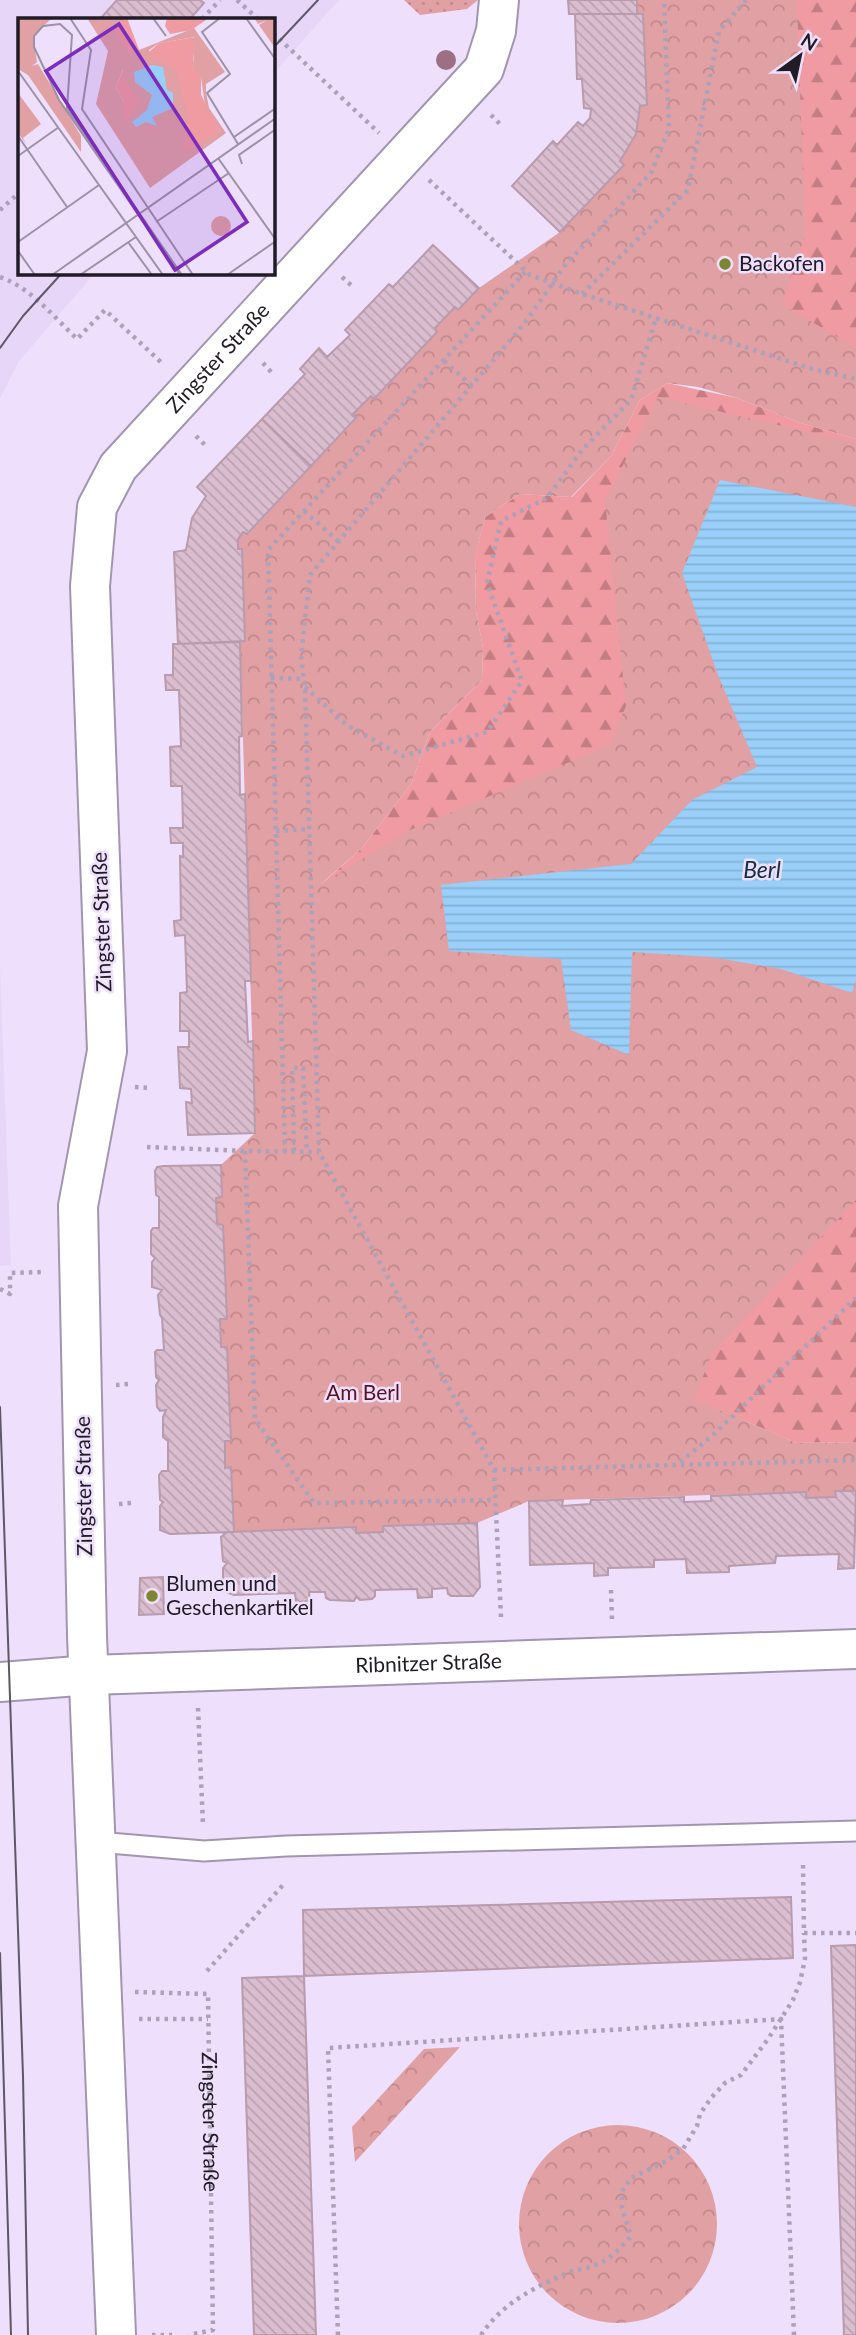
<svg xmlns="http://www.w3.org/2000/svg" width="856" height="2335" font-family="Lato,sans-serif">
<defs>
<pattern id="grass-dots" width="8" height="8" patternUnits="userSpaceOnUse" patternTransform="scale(1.75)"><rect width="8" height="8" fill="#e1a0a4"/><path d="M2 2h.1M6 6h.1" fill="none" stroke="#c1898d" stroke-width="1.8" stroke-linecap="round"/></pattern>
<pattern id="forest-firs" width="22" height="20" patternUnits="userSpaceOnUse" patternTransform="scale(1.75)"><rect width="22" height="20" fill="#f09ba1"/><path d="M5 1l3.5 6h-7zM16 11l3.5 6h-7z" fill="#c27e83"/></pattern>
<pattern id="park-crowns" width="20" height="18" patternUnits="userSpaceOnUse" patternTransform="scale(1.75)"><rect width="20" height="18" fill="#e1a0a4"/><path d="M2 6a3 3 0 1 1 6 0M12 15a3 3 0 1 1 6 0" fill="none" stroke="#c1898d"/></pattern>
<pattern id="water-rules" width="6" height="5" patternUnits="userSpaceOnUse" patternTransform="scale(1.75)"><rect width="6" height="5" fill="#99cff9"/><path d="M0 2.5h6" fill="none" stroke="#84b1d5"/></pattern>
<pattern id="building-back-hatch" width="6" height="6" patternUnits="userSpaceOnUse" patternTransform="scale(1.75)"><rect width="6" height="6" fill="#dabdce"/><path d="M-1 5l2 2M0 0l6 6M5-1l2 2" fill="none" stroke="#bba2b1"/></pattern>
</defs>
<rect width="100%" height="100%" fill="#eee0fc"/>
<path fill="#e8d6f9" d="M0 0H339L273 74V19H19V273H95L19 361 0 399Z
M0 965 11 1265 0 1266Z"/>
<path fill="url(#grass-dots)" d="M404 0H478L467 9 420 15Z"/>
<path fill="url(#forest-firs)" d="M735 0H856V371L688 255Z
M667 383 737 398 801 423 856 439V1442L797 1443 652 1382 317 888 362 848 411 784 430 732 482 680 483 648 476 611 475 555 485 517 520 494 572 497 611 456 640 400Z"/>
<path fill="url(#park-crowns)" d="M637 0H797L805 235 782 304 856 348V439L801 423 737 398 698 387 667 383 640 400 611 456 571 497 520 494 485 517 475 556 476 611 483 648 482 680 430 732 411 784 362 848 321 884 408 831 609 745 626 706 605 500 658 397 856 443V1200L712 1354 694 1399 797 1443 856 1442V1491H836V1497L806 1498V1492L529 1501 477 1523 383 1526V1532L356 1533 355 1527 234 1532 231 1468H225V1441L231 1440 227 1347H221L220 1319 227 1318 223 1225 217 1224 216 1198 222 1197 221 1165 255 1133 240 642 245 640 242 549H238V539L243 532 248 534 356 419 352 415 371 396 375 399 437 332 435 328 455 307 458 310 479 288 560 232 624 165 620 161 640 106 647 105 643 14H637Z
M460 2047 355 2162 352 2127 424 2049Z
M519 2224a99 99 0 1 1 198 0a99 99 0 1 1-198 0Z"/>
<path fill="url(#water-rules)" d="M720 480 856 507V980L852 993 781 969 711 957 632 952 629 1055 571 1030 561 959 449 951 441 885 631 864 692 800 757 767 718 675 682 573Z"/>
<path fill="url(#building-back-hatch)" stroke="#b89bac" stroke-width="2" d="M117 0H200L204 3 190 19H100Z
M568 0H637V14H569Z
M575 14H643L647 105 640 106 636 134 620 161 624 165 560 232 512 186 553 141 557 145 578 122 583 126 590 118 591 109 584 108 582 79H577Z
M433 245 479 288 458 310 455 307 435 328 437 332 374 399 371 396 352 415 356 418 311 466 262 419 305 374 300 369 319 348 327 357 350 335 345 330 389 284 393 287Z
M262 419 311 466 247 534 243 532 238 539V549H242L245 641 178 644 174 552 186 550 192 518 206 496 197 487Z
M240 642 242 736 239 737 240 795 245 794 251 981H245L248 1042 253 1041 255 1133 188 1135 186 1102 192 1103 191 1089 180 1088 178 1047H189V1031H180V993L187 992 185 935 175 936 174 921 181 920 180 856 183 857V843H171L170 828H183L182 786H171L170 747 181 746 179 690H166L165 675H173V644Z
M221 1165 222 1197 216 1198 217 1224 223 1225 227 1319H220L221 1347H227L231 1441H225V1468L231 1467 234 1532 170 1534 160 1530V1506L163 1502 160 1500 159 1475 162 1471H168V1441L163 1437V1417L166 1410 160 1411 157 1407 156 1385 159 1380 156 1377 155 1352 157 1350H164L162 1318 160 1315 158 1295 162 1290 152 1287V1262L155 1258 151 1254V1231L153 1228H159V1197L156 1195 155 1171 157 1167 164 1166Z
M835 1491H856L854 1568 838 1569 839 1554 776 1556 775 1563 729 1566V1572L687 1573 686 1559 654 1560V1567L608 1568V1575L594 1576V1563L530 1565 529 1501 563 1500 562 1506 590 1504 591 1500 684 1497V1502L711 1501V1496L806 1492V1498L836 1497Z
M477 1523 480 1587 473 1596H451L448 1594 447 1588 432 1589V1597L418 1598 417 1589 375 1590V1596L372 1599 360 1600 356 1597 354 1601 330 1600 326 1598 325 1592H309L310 1601 296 1602 295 1593 234 1595 223 1591V1568L227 1563 223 1561 221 1537 227 1532 356 1527V1533L383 1532V1526Z
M163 1577 164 1614 139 1615 140 1578Z
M791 1897 793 1958 304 1976 303 1910Z
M856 1945V2335H844L831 1946Z
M304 1976 316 2335H254L242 1978Z"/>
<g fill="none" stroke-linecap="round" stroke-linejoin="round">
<defs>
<path id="service" d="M97 1842 204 1851 286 1846 856 1831"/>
<g id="minor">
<path id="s2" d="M0 1682 90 1675 856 1649"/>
<path id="s3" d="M116 2335 87 1636 78 1206 107 1051 90 586 97 507 118 467 484 69 496 31 499 0"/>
</g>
</defs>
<use href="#service" stroke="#a295af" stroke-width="23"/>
<use href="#minor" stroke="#a295af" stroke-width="42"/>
<g stroke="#aca1b8" stroke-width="4.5" stroke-dasharray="3.5 5" stroke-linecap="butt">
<path d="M237 0 258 19"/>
<path d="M202 19 220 0"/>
<path d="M273 33 379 133"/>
<path d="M491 115 500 124"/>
<path d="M429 180 530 275 582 294 809 368 856 379"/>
<path d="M0 210 19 193"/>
<path d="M0 277C31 288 53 316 77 339L105 310 163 364"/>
<path d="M342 277 352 286"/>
<path d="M582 294 688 190 719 31 746 0"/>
<path d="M444 361 472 386"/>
<path d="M263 363 272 373"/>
<path d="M196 436 205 445"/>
<path d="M304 511 339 542"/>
<path d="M271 678 304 679"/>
<path d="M305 687 348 726 403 756 487 732 522 681 487 583 501 521 547 498 582 450 631 400 656 318"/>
<path d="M276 831 309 829"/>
<path d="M135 1087 152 1088"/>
<path d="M147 1147 245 1151 319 1152"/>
<path d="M245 1151 255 1419 314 1503 495 1500"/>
<path d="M294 1151 292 1068H303L307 1152"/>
<path d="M285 1152 268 550 526 271"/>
<path d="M0 1289 10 1294V1273L44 1272"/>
<path d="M116 1385 129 1384"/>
<path d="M680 1462 712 1436 856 1298"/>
<path d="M494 1470 856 1460"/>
<path d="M119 1504 132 1503"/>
<path d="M611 1590 612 1621"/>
<path d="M501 1617 494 1470 319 1152 305 687 301 656 310 575 524 324 566 264 651 173 669 129 664 0"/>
<path d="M198 1708 203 1825"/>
<path d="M803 1865 804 1933H856"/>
<path d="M207 1971 283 1885"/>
<path id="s1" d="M135 1992 208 1994 213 2330 189 2335"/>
<path d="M139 2019H208"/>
<path d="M152 2335H172"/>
<path d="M338 2335 328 2048 781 2019 794 2335"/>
<path d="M481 2335C503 2302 537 2286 572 2271 579 2269 586 2269 593 2266 609 2260 620 2249 631 2236L622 2208V2192L631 2178 666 2161 683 2149 697 2126 700 2114 711 2098 725 2083 741 2075 768 2039 793 2000 800 1982 805 1959 804 1933"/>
</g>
<use href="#service" stroke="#fff" stroke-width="19"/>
<use href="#minor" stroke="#fff" stroke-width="38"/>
<path stroke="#5e5766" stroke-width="2" d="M273 48 318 0
M0 348 23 316 62 273
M0 1407 23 2076 28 2335
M0 1953 11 2335"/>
</g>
<circle fill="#9e6e83" cx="446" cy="60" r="10"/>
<g fill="#7d8633" stroke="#eee0fc" stroke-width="2.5">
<circle cx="725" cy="264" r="7"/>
<circle cx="152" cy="1596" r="7"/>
</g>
<g text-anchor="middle" stroke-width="5" stroke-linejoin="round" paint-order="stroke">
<g font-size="21" fill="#201b25" stroke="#eee0fc" text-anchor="start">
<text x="739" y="271">Backofen</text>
<text x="166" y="1591">Blumen und<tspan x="166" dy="24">Geschenkartikel</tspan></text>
</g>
<g font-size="21" fill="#201b25" stroke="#eee0fc">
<text dy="7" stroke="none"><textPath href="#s3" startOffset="2025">Zingster Straße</textPath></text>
<text transform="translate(102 922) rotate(-92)" y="7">Zingster Straße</text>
<text transform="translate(84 1486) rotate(-91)" y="7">Zingster Straße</text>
<text dy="7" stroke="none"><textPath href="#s2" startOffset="429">Ribnitzer Straße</textPath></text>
<text dy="7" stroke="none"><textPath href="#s1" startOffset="201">Zingster Straße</textPath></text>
</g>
<g font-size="21" fill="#5c1120" stroke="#eee0fc">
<text x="363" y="1400">Am Berl</text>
</g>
<g font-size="23" font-style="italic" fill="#123045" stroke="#eee0fc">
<text x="762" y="878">Berl</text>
</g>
</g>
<g transform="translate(18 18)">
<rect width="257" height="257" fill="#eee0fc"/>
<path d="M0 0H34L15 18 19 44 14 48 20 46 63 118V134L10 57 0 51ZM236 0H257V30L241 7 249 2 240 6Z" fill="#e1a0a4"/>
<path d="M92 0H109L123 37 105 41ZM149 0H187L188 2 173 12 152 16 147 8ZM178 19 175 43 183 59V77L202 113 175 132 160 135 104 111 106 84 98 70 106 49 119 45 141 25Z" fill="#f09ba1"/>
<path d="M69 0H107L95 9 111 36 176 10 207 54 188 66V74L191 90 208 115 132 170 78 86 90 33ZM177 19 175 49 183 59 187 87 202 113 165 134 169 95 157 50 134 40 131 32 141 25ZM105 51 107 62 121 83 106 106V84L98 70ZM0 75 23 106 5 120 8 126 0 115ZM193 208a10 10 0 1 1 20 0a10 10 0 1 1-20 0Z" fill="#e1a0a4" fill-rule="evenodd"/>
<path d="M134 47 145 49 149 72 155 75V90L134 99 139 108 128 104 118 109 114 104 129 92 134 77 117 64 116 54Z" fill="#99cff9"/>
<path fill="none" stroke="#9c91a6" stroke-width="2" d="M52 0 73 32 64 91 175 257M135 0 148 18M202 0 184 14 212 56 189 75 220 126M228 0 258 42M0 53 145 257M0 118 49 189M216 119 258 90M0 138 41 109M200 140 258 222M224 146 221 137 258 111M138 204 211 155M0 224 81 167M110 224 134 257M0 233 17 257M34 257 258 100M62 257 118 219M162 257 41 82 16 29V18L25 8 42 6 54 17 49 90 164 257M209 257 258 223"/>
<path fill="#7b2cbf" fill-opacity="0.15" stroke="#7b2cbf" stroke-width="3.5" d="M101 6 229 204 157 252 28 53Z"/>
<rect width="257" height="257" fill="none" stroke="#201b25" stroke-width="3.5"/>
</g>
<g transform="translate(800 56) rotate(33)" stroke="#eee0fc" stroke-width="5" paint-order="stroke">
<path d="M0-5L12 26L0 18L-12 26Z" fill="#201b25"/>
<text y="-10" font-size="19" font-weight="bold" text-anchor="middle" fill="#201b25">N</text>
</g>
</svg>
